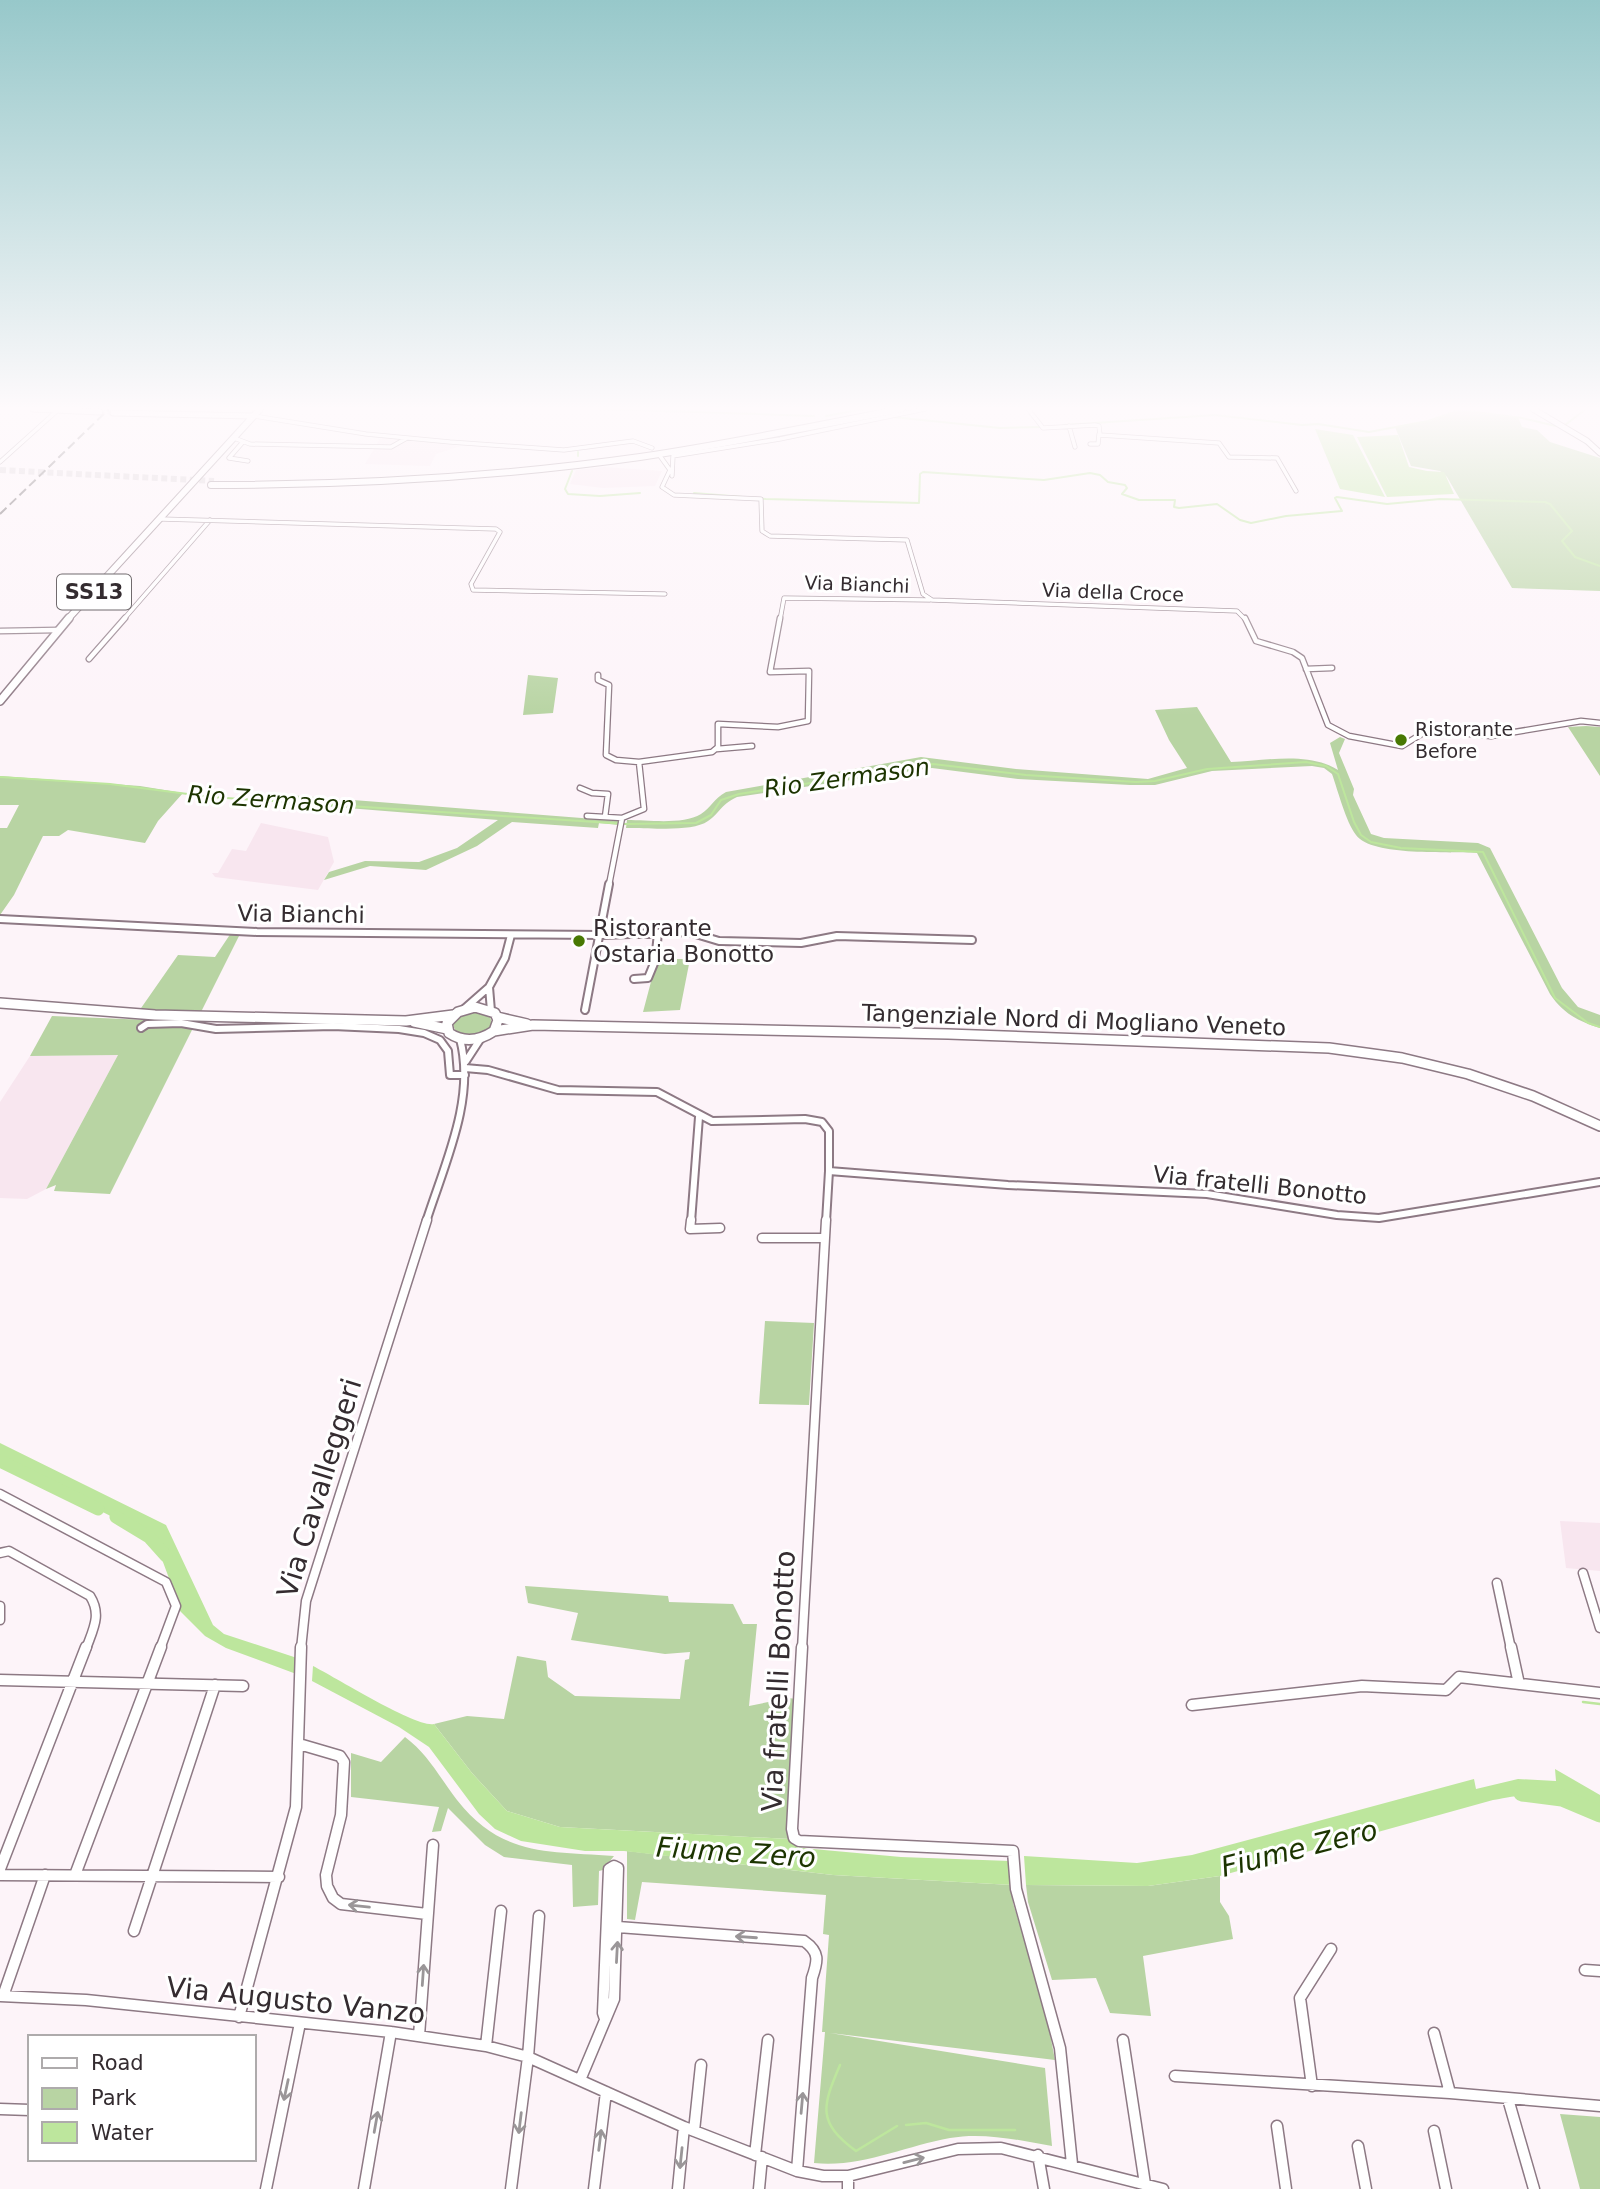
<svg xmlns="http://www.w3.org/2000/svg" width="1600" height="2189" font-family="'DejaVu Sans',sans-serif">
<rect width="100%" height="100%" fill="#fdf4f9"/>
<path fill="#f8e6ef" d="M381 437 461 446 436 454 430 466 365 464Z
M604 467 662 471 655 486 603 488 570 484 576 470Z
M261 823 328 837 334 862 318 890 215 877 212 873H218L232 849 246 851Z
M118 1055 46 1189 27 1199 0 1198V1102L30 1056Z
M1560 1521 1600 1523V1571L1566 1568Z"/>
<path fill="#b8d4a3" d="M1460 410 1518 417 1522 427 1537 430 1550 442 1600 458V591L1512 588 1447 477 1440 471 1411 466 1395 427 1428 421Z
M528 675 558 678 553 713 523 715Z
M1197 707 1231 762C1265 761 1308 751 1338 770L1330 743 1340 737 1345 739 1339 753 1354 789 1353 795 1371 834 1384 838 1478 843 1490 848 1562 988 1578 1007 1600 1015V1028C1577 1021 1563 1013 1550 994L1477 853C1451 851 1372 857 1356 835 1346 822 1338 791 1332 774L1324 768 1312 766 1212 771 1155 785H1130L1018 779 932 768 737 797C720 805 720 813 708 821 691 833 647 827 626 828L627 820C649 820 683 825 701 814 712 807 713 799 726 792L921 757 1016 769 1148 779 1187 768 1169 740 1155 710Z
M1586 726 1600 727V776L1568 727Z
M0 776 140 786 183 793 158 821 145 843 68 830 59 836H43L14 895 0 915V828H7L19 805H0Z
M276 794 620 821 619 825 599 823 598 828 512 822 477 846 426 870 370 866 324 880 329 872 365 861 419 862 457 848 498 820 272 802Z
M231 933 240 934 200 1014 139 1011 178 955 215 957Z
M657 959H690L680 1010 643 1012Z
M474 1011 490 1016 492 1024C484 1036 469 1038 456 1032L453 1025 457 1017Z
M52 1016 196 1022 110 1194 54 1191 56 1185 46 1189 118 1055 30 1056Z
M765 1321 814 1323 809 1405 759 1404Z
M525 1586 668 1596 669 1602 733 1604 743 1624H757L749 1706 788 1698 797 1699 790 1839 560 1827 507 1811 472 1773 434 1724 467 1716 504 1719 517 1656 546 1661 548 1677 575 1696 680 1699 685 1660 689 1659 690 1652 665 1654 571 1640 578 1613 528 1603Z
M405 1737C428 1754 440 1778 457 1800 502 1857 548 1851 614 1856L603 1870 599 1871 598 1905 573 1907 572 1865 504 1857 485 1845 448 1808 441 1831 432 1832 439 1807 351 1797V1753L381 1762Z
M627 1851 833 1875 1012 1885 1013 1903 1044 2003 1055 2060 830 2033 1045 2068 1052 2146C1019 2140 983 2132 950 2138 905 2146 861 2168 814 2163L825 2032H822L829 1935 823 1934 826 1895 642 1882 635 1920 627 1919Z
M1220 1876V1902L1229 1916 1233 1939 1143 1956 1151 2016 1110 2013 1096 1978 1052 1980 1028 1902 1026 1885 1148 1886Z
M1560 2114 1600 2117V2189H1580Z"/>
<path fill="#bde69d" d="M1315 429 1353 435 1385 497 1340 489Z
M1398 435 1409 467 1427 471 1444 472 1454 494 1387 497 1357 437Z
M0 1443 166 1525 213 1625 224 1634 300 1659 299 1675 226 1648 205 1636 178 1609 176 1597 154 1538 0 1460Z
M313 1666C335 1677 416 1728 434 1724L472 1773 507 1811 560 1827 790 1839 802 1848 901 1857 1010 1861 1012 1885 833 1875 624 1851H585L521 1841 495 1829 479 1814 429 1747 399 1727 312 1681Z
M1555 1769 1600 1795V1818C1550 1790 1549 1790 1493 1800L1220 1876 1148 1886 1026 1885 1024 1856 1137 1863 1192 1855 1474 1779 1476 1789 1518 1779 1556 1781Z"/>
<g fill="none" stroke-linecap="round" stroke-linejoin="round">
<path stroke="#bde69d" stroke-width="2" d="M599 409 814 416
M826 416 863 409
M893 417 1000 428 1041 427
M1064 425 1215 415 1302 425 1318 424 1369 432 1428 421 1460 410 1522 418 1556 426
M1565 425 1586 409
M578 452V456
M572 471 565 489 568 494 600 496 640 493
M694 493 766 499 919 503 920 474 923 472 1044 480 1090 473 1100 475 1108 482 1125 485 1127 488 1122 494 1139 500H1175L1174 507 1179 508 1217 504 1240 520 1251 523 1286 516 1342 511 1335 498 1337 497 1387 504 1440 499 1545 502 1550 504 1572 531 1562 541 1575 557 1600 566
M0 777 110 784 211 797 626 824 696 823 711 815 721 800 739 794 933 764 1026 775 1136 782 1155 781 1207 769 1306 762 1326 766 1338 774 1354 822 1361 835 1371 842 1401 848 1483 852 1555 998 1588 1023 1600 1027"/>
<path stroke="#bde69d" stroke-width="2.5" d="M1583 1702 1600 1704
M840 2065C822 2107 817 2122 856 2151L897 2126
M906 2125 926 2123 949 2130H1015"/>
<path stroke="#bde69d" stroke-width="13" d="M0 1461 98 1509
M116 1517 149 1537 166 1556"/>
<path stroke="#bde69d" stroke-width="17" d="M1522 1793 1562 1798 1600 1814"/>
<path stroke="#d5ccd1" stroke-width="5" stroke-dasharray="5 2.5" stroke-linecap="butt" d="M100 412 113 413"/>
<path stroke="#d5ccd1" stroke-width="6" stroke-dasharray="6 3.5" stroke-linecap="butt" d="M0 470 214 481"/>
<defs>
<path id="street-far4" d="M1028 409 1043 428 1095 425 1099 426 1100 435 1219 443 1229 457 1277 458 1296 491
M254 416 366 434 450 442 564 450 633 441 652 448
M1069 426 1075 447
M234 438 250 444 391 447 407 438
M242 443 229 458 248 461
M1090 444H1098L1099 434
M660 456 670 470 662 487 674 495 761 499 762 531 770 536 907 540 923 594 932 600 1237 611 1246 620
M0 462 59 409
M672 476 673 456 780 439 925 409
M161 519 496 529 500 532 471 584 473 590 665 594
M123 620 210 520
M780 620 784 598 930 600"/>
<path id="street-far3" d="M1245 618 1256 641 1293 652 1302 658 1328 725 1349 736 1402 746 1428 730 1491 736 1581 721 1600 723
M0 631 58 630
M89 659 125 618
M1306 669 1332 668
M598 675V680L609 685 606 755 616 760 639 762
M717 749 752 746
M580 788 592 793 608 794 605 817
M587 816 622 818
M609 885 622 818 644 809 639 762 712 752 718 747V724L778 727 808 721 809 671 770 672 780 618"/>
<path id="street-far2" d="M0 919 257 932 601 935 689 932 719 941 801 943 837 936 972 940
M634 979 648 978 655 961 658 933
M489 987 505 958 511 935
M464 1009 489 987 491 1011
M585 1010 609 884
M141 1028 147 1024 181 1023 216 1029 333 1026 399 1029 424 1033 440 1040 448 1051 450 1075H465
M466 1061 481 1038
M465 1068 488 1070 558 1090 657 1092 712 1121 805 1119 822 1122 829 1131V1171L1008 1185 1207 1194 1337 1215 1379 1218 1600 1182
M426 1222C444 1165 476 1099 460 1039
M691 1222 699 1117
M826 1222 829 1171"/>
<path id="street-far1" d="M691 1220 690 1229 720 1228
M762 1238H825
M0 1494 166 1582 176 1606 160 1649
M0 1553 9 1551 90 1596C102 1615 93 1629 86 1649
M1583 1573 1600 1628
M1497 1583 1511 1649
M0 1606V1620
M301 1649 306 1601 427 1220
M802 1649 826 1220"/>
<path id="street" d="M802 1647 792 1829 794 1838 799 1841 1013 1851 1016 1889 1060 2048 1072 2164
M1511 1647 1519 1684
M0 1680 243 1686
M1192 1705 1362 1686 1446 1690 1459 1677 1600 1693
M299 1744 340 1756 344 1762 341 1815 326 1875 327 1886 333 1898 341 1904 427 1914
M0 1869 86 1647
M0 1875 279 1877
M75 1875 161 1647
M618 1927 804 1941C820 1952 818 1961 812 1978L797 2171
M134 1931 215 1685
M1585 1970 1600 1971
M0 1996 86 2000 391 2032 486 2046 528 2057 684 2127 797 2171 823 2176H848L958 2149 1001 2148 1163 2189
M3 1996 45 1875
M239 2017 296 1807 301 1647
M1434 2033 1450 2093
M419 2036 433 1845
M1123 2040 1145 2184
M486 2046 501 1911
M1175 2076 1450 2093 1600 2106
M580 2080 614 1999 618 1868 614 1866 609 1869 603 2013 605 2019
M1312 2086 1300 1998 1331 1949
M1508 2099 1534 2189
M0 2109 30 2110
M1277 2126 1286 2189
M694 2131 701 2065
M1434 2131 1446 2189
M1358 2146 1366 2189
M755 2155 768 2040
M1038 2155 1044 2189
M848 2176V2189
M266 2189 300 2023
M364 2189 391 2032
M511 2189 528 2057 539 1916
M594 2189 606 2092
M678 2189 684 2127
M759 2189 762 2157"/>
<path id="secondary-far1" d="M33 409 100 412
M1533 409 1587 441 1600 453
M113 413 254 416"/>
<path id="secondary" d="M0 1003 155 1015 406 1021 453 1015
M475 1007 495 1013 498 1020 494 1031C479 1041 464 1043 449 1033L447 1023 458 1012Z
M497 1017 527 1024
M414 1022 447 1029
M494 1031 533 1025 948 1034 1329 1048 1402 1058 1468 1074 1533 1096 1600 1126"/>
<path id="primary-far1" d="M67 620 260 409"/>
<path id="primary" d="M0 701 69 618"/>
<path id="highway" d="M211 485C355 485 498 477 640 457 728 444 815 426 902 409"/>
</defs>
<use href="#street-far4" stroke="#8d7984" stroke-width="5"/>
<use href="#street-far3" stroke="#8d7984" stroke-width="7"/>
<use href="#street-far2" stroke="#8d7984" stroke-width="10"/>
<use href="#street-far1" stroke="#8d7984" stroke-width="11"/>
<use href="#street" stroke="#8d7984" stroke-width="13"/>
<use href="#secondary-far1" stroke="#8d7984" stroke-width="7"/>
<use href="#secondary" stroke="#8d7984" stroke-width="12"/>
<use href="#primary-far1" stroke="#8d7984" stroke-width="8"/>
<use href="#primary" stroke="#8d7984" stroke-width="10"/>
<use href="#highway" stroke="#8d7984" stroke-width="8"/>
<use href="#street-far4" stroke="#fff" stroke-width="3.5"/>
<use href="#street-far3" stroke="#fff" stroke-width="4.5"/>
<use href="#street-far2" stroke="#fff" stroke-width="6"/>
<use href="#street-far1" stroke="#fff" stroke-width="8"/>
<use href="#street" stroke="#fff" stroke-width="10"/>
<use href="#secondary-far1" stroke="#fff" stroke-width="5"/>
<use href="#secondary" stroke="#fff" stroke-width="9"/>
<use href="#primary-far1" stroke="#fff" stroke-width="6"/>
<use href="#primary" stroke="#fff" stroke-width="7"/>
<use href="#highway" stroke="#fff" stroke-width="6"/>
<path stroke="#5d5559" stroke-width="2" stroke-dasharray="9 4.5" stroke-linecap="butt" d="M0 514 109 409"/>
</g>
<defs><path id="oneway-shaft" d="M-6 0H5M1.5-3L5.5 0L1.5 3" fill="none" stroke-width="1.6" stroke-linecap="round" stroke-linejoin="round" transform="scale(1.75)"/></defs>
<g stroke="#9a9698">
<use href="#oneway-shaft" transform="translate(359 1906) rotate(-174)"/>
<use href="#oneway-shaft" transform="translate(746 1937) rotate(-176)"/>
<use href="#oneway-shaft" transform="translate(617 1952) rotate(-87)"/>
<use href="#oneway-shaft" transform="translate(423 1975) rotate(-86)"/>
<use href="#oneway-shaft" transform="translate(286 2090) rotate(102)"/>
<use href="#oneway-shaft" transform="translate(802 2103) rotate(-85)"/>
<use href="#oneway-shaft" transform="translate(376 2122) rotate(-80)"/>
<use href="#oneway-shaft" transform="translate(520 2123) rotate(97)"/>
<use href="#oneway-shaft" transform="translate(600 2140) rotate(-83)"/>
<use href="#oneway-shaft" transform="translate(681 2158) rotate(96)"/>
<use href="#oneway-shaft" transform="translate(914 2160) rotate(-14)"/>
</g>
<linearGradient id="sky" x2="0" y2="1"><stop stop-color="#97c8ca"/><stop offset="0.57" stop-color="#fefafc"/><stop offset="1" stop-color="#fefafc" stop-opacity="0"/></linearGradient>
<rect width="1600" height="716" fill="url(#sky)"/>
<g fill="#487903" stroke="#fff" stroke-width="2.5">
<circle cx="1401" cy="740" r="7"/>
<circle cx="579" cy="941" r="7"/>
</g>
<g text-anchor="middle" stroke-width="6" stroke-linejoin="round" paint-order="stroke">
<g font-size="19" fill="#342c30" stroke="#fff">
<text transform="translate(857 584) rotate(2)" y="7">Via Bianchi</text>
<text transform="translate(1113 592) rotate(2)" y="7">Via della Croce</text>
</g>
<g font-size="19" fill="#342c30" stroke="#fff" text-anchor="start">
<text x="1415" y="736">Ristorante<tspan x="1415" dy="22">Before</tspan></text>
</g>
<rect fill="#fff" stroke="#716b6e" stroke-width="2" x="57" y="574.5" width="74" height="35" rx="5"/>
<g font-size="21" font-weight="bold" fill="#342c30">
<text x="94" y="599">SS13</text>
</g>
<g font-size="23" fill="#342c30" stroke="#fff">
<text transform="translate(301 914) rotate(1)" y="8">Via Bianchi</text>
<text transform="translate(1074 1020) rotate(2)" y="8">Tangenziale Nord di Mogliano Veneto</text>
<text transform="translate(1260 1185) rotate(6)" y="8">Via fratelli Bonotto</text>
</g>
<g font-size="23" fill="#342c30" stroke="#fff" text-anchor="start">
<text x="593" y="936">Ristorante<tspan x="593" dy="26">Ostaria Bonotto</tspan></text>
</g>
<g font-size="24" font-style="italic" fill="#1c3400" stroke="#fff">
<text transform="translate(847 778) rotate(-8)" y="8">Rio Zermason</text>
<text transform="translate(271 800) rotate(4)" y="8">Rio Zermason</text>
</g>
<g font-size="28" fill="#342c30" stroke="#fff">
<text transform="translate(319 1488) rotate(-73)" y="10">Via Cavalleggeri</text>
<text transform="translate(778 1681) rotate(-87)" y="10">Via fratelli Bonotto</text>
<text transform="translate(296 2000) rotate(6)" y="10">Via Augusto Vanzo</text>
</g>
<g font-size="28" font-style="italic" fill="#1c3400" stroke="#fff">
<text transform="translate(1299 1848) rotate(-14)" y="10">Fiume Zero</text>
<text transform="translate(736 1852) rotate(4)" y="10">Fiume Zero</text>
</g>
</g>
<rect x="28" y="2035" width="228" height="126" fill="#ffffff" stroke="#aeabac" stroke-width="2"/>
<rect x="42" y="2058" width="35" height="10" fill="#ffffff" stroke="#aeabac" stroke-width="2"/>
<text x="91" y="2070" font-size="21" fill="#342c30">Road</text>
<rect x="42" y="2088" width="35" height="21" fill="#b8d4a3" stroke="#aeabac" stroke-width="2"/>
<text x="91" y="2105" font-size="21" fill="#342c30">Park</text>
<rect x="42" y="2122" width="35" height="21" fill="#bde69d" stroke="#aeabac" stroke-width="2"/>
<text x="91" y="2140" font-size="21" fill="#342c30">Water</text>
</svg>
